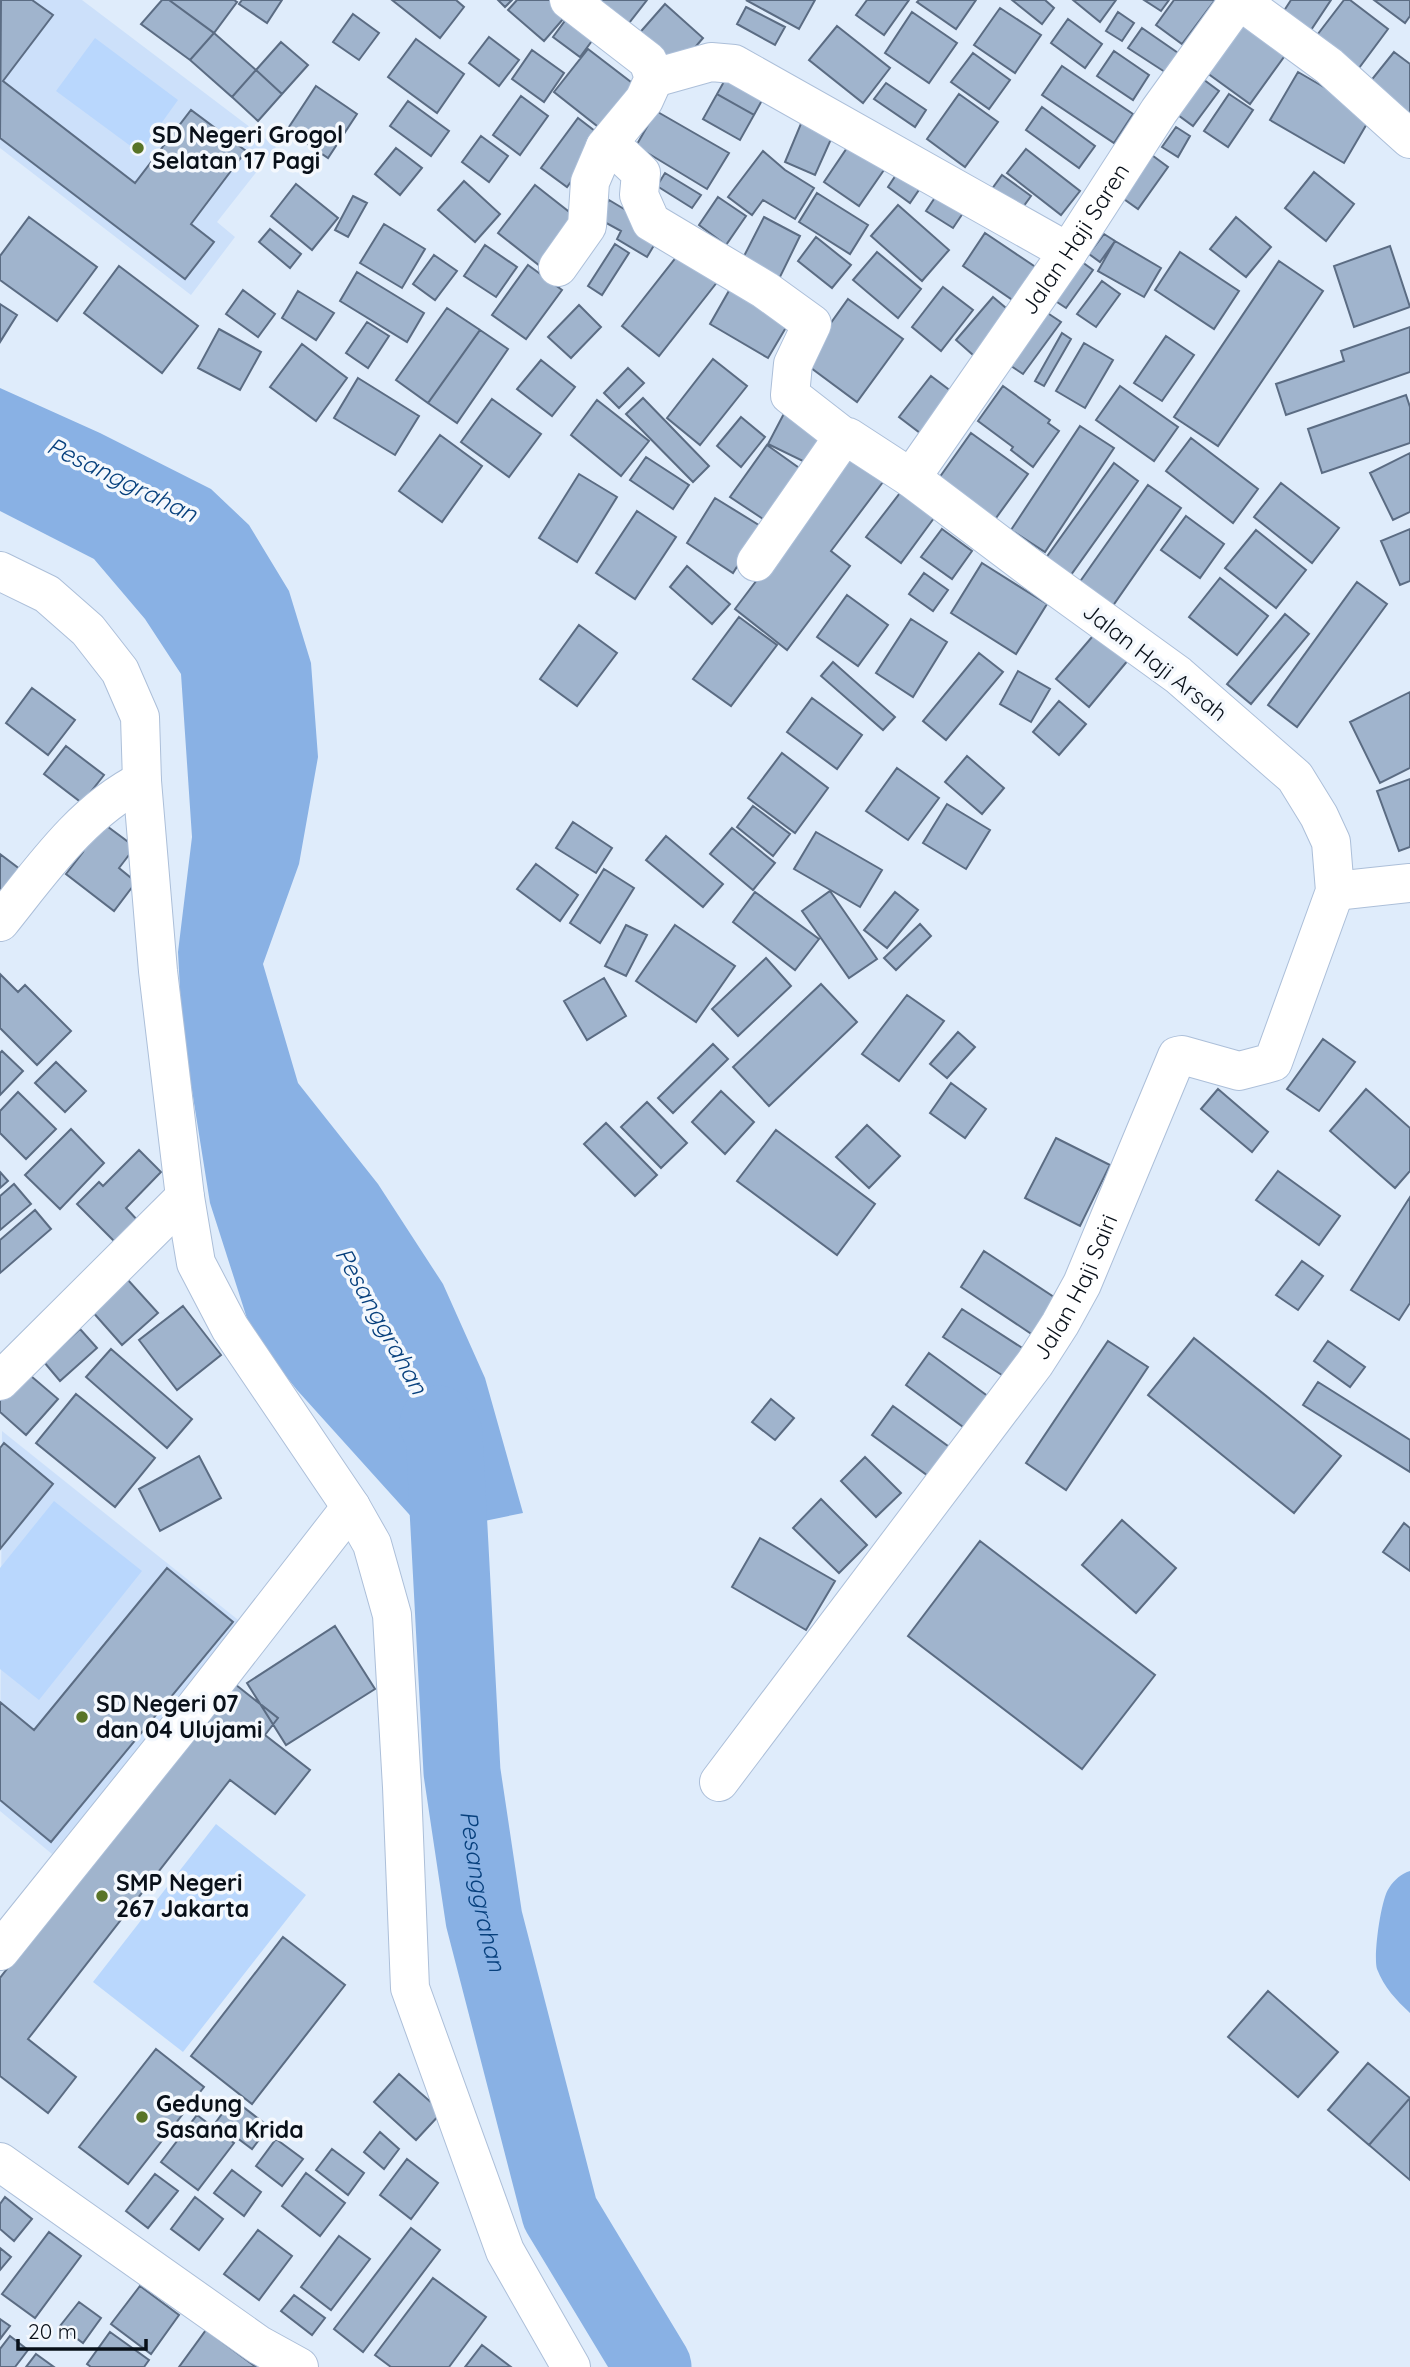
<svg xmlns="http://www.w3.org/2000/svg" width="1410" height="2367" font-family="Quicksand,sans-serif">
<rect width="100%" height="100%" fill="#dfecfb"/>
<path fill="#cce0fa" d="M0 0H82L276 147 217 222 235 237 191 295 0 148Z
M2 1431 242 1623 52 1854 0 1811Z"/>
<path fill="#b9d7fd" d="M95 38 178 100 140 153 56 91Z
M54 1501 142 1571 39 1700 0 1669V1568Z
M216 1824 306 1895 183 2052 93 1982Z"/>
<path fill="#89b1e4" d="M0 388 100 433 211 489 249 525 289 591 311 663 318 757 299 864 263 964 298 1083 378 1184 443 1284 485 1378 523 1513 426 1533 297 1390 252 1334 210 1203 182 1028 178 952 192 837 181 674 145 619 94 559 0 511Z
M1410 1871V2013C1396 2000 1384 1987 1377 1969 1373 1957 1381 1898 1389 1888 1394 1880 1402 1873 1410 1871Z"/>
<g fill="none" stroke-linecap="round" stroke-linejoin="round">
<path stroke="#89b1e4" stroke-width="77" id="s1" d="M438 1424 444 1434 462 1772 484 1919 560 2213 653 2367"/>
</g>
<path fill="#a0b4cd" stroke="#5b6c83" stroke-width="2" d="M1 0H32L53 15 3 81 135 183 191 110 246 151 191 224 214 242 185 279 0 138Z
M162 0H169L214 33 190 60 141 24Z
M169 0H234L237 2 214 33Z
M242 0H282L267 23 239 4Z
M392 0H456L464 7 440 38Z
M498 0H512L505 7Z
M517 0H557L570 11 544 41 508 10Z
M581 0H647L622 32Z
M746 0H815L799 29Z
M867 0H909L884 35 856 15Z
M919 0H976L956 29 917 2Z
M1012 0H1045L1054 8 1042 24Z
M1073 0H1116L1100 22Z
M1144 0H1169L1161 11Z
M1174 0H1215L1182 44 1156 25Z
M1291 0H1331L1307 36 1280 17Z
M1344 0H1350L1388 29 1353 76 1311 43Z
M1374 0H1410V16L1405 23Z
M665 4 703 38 675 71 636 37Z
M746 7 785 27 775 45 737 24Z
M1000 8 1041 35 1015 73 974 45Z
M912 12 957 43 929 83 885 53Z
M1118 12 1134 23 1122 41 1106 31Z
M353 14 379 33 359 60 333 42Z
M570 14 597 34 580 57 553 37Z
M1243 16 1289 50 1250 104 1203 70Z
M1068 19 1102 44 1085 68 1051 43Z
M837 26 890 68 863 103 809 60Z
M1142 28 1181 55 1168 74 1128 48Z
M214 33 256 70 232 97 190 60Z
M489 37 519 60 499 86 469 63Z
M416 39 464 74 437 113 388 77Z
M281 42 308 65 282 94 256 70Z
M588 49 640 89 606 133 554 92Z
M532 50 564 73 544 102 512 79Z
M1114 51 1149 75 1133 100 1097 76Z
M1394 52 1410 64V116L1369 83Z
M973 53 1010 80 989 109 951 82Z
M1062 66 1133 114 1114 143 1042 95Z
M256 70 282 94 258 121 232 97Z
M730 71 767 91 754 115 717 94Z
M1192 71 1219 91 1193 126 1167 107Z
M1298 72 1372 115 1344 163 1270 120Z
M886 83 926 110 915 127 874 99Z
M316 86 357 114 328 158 287 130Z
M717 94 754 115 740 140 703 119Z
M959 94 998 122 965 167 927 139Z
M1229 94 1253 110 1228 147 1204 131Z
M521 96 548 116 520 155 493 135Z
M408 101 449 131 431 156 390 126Z
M1042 107 1095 146 1079 168 1026 130Z
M656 111 729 153 707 189 636 146Z
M805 114 836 128 815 175 785 162Z
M578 118 604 138 567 187 541 168Z
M1176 127 1190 136 1178 157 1162 147Z
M481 136 508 156 489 182 462 162Z
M851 142 886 167 859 206 824 182Z
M396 148 422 168 400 195 375 174Z
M1026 149 1080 191 1061 215 1007 173Z
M1145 150 1168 167 1138 209 1114 192Z
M763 151 785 170 814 188 795 219 763 200 752 215 728 197Z
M902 166 925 181 910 203 888 187Z
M1314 172 1354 204 1326 241 1285 208Z
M665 173 701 195 692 208 657 186Z
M1002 175 1031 196 1018 214 989 193Z
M464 181 500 214 475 242 438 210Z
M296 184 338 218 312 250 271 216Z
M535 185 582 222 545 270 498 233Z
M940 190 967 207 953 228 926 211Z
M817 193 868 225 850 254 799 222Z
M353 196 367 203 348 237 335 230Z
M718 197 746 216 726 245 699 225Z
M609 200 644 221 659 237 647 257 617 239 621 231 597 218Z
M898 205 949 250 922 281 871 236Z
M29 217 97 267 57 321 0 280V256Z
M764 217 800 236 778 281 741 262Z
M1236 217 1271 247 1246 277 1210 249Z
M384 224 425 249 402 288 360 263Z
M270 229 301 254 290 268 259 242Z
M985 233 1037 268 1014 301 963 266Z
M1104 234 1115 241 1100 262 1089 254Z
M816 237 851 265 832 288 798 261Z
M1115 241 1161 268 1144 297 1098 271Z
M615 244 629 253 602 295 588 286Z
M485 245 517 267 496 297 464 276Z
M1390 246 1410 307 1354 327 1334 266Z
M681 251 718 281 659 356 622 326Z
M877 252 921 289 898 318 853 280Z
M1180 252 1239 291 1214 329 1155 290Z
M434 255 457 271 435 300 413 284Z
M1078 259 1093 270 1066 308 1051 298Z
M1279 261 1323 291 1218 446 1174 417Z
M528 265 562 290 526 339 492 315Z
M119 266 198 326 162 373 84 313Z
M357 272 424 313 407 342 340 301Z
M1102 281 1120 294 1096 327 1077 314Z
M943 287 973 310 941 351 912 327Z
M730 289 788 324 768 358 710 324Z
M243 290 275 314 258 337 226 314Z
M298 291 334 313 316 340 282 318Z
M993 297 1019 319 981 362 956 340Z
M848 299 903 339 857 402 803 362Z
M0 304 17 315 0 342Z
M579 305 601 327 571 358 548 337Z
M447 308 480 330 428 403 396 380Z
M1043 310 1061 322 1023 374 1005 362Z
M367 322 389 336 368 368 346 353Z
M1410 327V372L1286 415 1276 384 1344 361 1341 351Z
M219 329 261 352 240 390 198 368Z
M480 330 508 349 457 423 428 403Z
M1062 333 1071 339 1044 386 1035 381Z
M1166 336 1194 355 1162 401 1134 383Z
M1084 343 1113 360 1085 408 1056 391Z
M302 344 347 378 316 421 270 387Z
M713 359 747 386 700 445 667 418Z
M541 360 575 387 552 416 517 389Z
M628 368 644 383 619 408 604 393Z
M931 376 960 398 928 439 899 417Z
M358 378 419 416 395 455 334 418Z
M1003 386 1050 420 1048 423 1059 431 1033 467 1011 450 1013 447 978 421Z
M1120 386 1178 427 1154 461 1096 420Z
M1406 395 1410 407V443L1322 473 1308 429Z
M643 398 709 466 693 482 626 414Z
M492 399 541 434 509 477 461 442Z
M597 400 649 441 621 476 571 435Z
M789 404 831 431 813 466 768 444Z
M741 417 765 437 741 467 717 446Z
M1080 426 1114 448 1045 552 1011 530Z
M971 433 1028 474 988 529 932 488Z
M440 435 482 466 442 522 399 491Z
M1191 438 1258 489 1233 523 1166 471Z
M767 445 802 470 766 521 730 497Z
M859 445 892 470 831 551 850 566 787 650 735 609Z
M1410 453V512L1393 520 1370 473Z
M646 457 689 485 673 509 630 480Z
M1114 463 1138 481 1068 579 1043 562Z
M579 474 617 497 577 562 539 538Z
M1281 483 1339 528 1312 563 1254 517Z
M1148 485 1181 508 1112 607 1079 583Z
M900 493 934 518 901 563 866 537Z
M715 498 762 527 733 573 687 543Z
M637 511 676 537 635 599 596 573Z
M1186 516 1224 544 1200 578 1161 550Z
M942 529 972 551 952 579 921 557Z
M1410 529V581L1400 585 1381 541Z
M1256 530 1306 570 1276 608 1225 568Z
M982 563 1047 604 1016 654 951 613Z
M687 566 730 604 712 624 670 587Z
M924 573 948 590 933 611 909 594Z
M1220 578 1268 616 1237 655 1189 617Z
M1357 582 1387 604 1297 727 1268 705Z
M847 595 888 625 858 666 817 637Z
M1285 614 1309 634 1251 704 1227 684Z
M739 617 777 645 731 706 693 679Z
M911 619 947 642 913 697 876 673Z
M579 625 617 653 577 706 540 679Z
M1098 630 1129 659 1089 707 1056 679Z
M979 653 1003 672 946 740 923 721Z
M833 662 895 717 883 730 821 676Z
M1018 671 1050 689 1031 722 1000 704Z
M32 688 75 720 48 755 6 723Z
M1410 692V768L1380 783 1350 722Z
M812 698 862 735 837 769 787 732Z
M1059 701 1086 724 1059 755 1033 732Z
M66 746 104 775 82 803 44 774Z
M782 753 828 788 795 833 748 798Z
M967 756 1004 788 982 814 945 782Z
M897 768 939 798 908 840 866 811Z
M1410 779V847L1399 851 1377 791Z
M947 804 990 830 966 869 923 843Z
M753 806 790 834 773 856 737 827Z
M96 818 135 847 119 868 136 882 114 911 66 874 83 852Z
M573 822 612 848 596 873 556 848Z
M732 828 775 863 753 890 710 854Z
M816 832 882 870 860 907 794 869Z
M666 836 723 884 703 907 646 860Z
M0 854 25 873 0 906Z
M536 864 578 895 560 921 517 889Z
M604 869 634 888 600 943 570 923Z
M830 891 877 959 849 978 802 911Z
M755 892 819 939 795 970 733 922Z
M895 892 918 910 887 948 864 930Z
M920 924 931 936 896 970 884 958Z
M626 925 647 935 626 976 605 966Z
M675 925 735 966 696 1022 636 981Z
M766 958 791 986 738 1036 712 1009Z
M0 974 18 992 25 985 71 1031 37 1065 0 1028Z
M604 978 626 1016 587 1040 564 1001Z
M821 984 857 1022 769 1106 733 1067Z
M907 995 944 1021 899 1081 862 1054Z
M958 1032 975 1047 947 1078 930 1064Z
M1323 1039 1355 1062 1319 1111 1287 1089Z
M713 1044 728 1059 673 1113 658 1098Z
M2 1051 23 1071 0 1095V1053Z
M56 1062 86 1091 65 1112 35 1083Z
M951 1083 986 1109 965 1138 930 1113Z
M1218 1089 1268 1132 1252 1152 1201 1109Z
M1366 1089 1410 1128V1171L1395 1188 1330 1131Z
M721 1091 754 1122 725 1154 692 1122Z
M18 1092 56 1129 26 1159 0 1133V1111Z
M647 1102 687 1143 661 1168 621 1127Z
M606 1123 657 1175 635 1196 584 1144Z
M867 1125 900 1156 869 1188 836 1157Z
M71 1129 104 1163 60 1209 25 1175Z
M776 1130 875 1204 837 1255 737 1181Z
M1056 1138 1110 1165 1080 1226 1025 1198Z
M139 1150 161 1172 126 1208 141 1224 119 1246 77 1204 99 1182 103 1186Z
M1278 1171 1340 1216 1319 1245 1256 1200Z
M0 1172 8 1181 0 1188Z
M14 1184 31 1204 0 1230V1196Z
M1410 1197V1303L1399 1320 1351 1290Z
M35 1210 51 1229 0 1273V1240Z
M984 1251 1060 1301 1036 1337 961 1287Z
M1302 1261 1323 1276 1298 1310 1276 1295Z
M118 1269 158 1313 122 1345 83 1301Z
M183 1306 221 1355 177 1390 139 1340Z
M962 1309 1027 1351 1008 1379 943 1337Z
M80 1329 97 1348 60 1381 44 1362Z
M1194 1338 1341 1456 1294 1513 1148 1395Z
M1108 1341 1148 1367 1066 1490 1026 1463Z
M1328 1341 1365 1367 1350 1387 1314 1361Z
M111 1349 192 1419 167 1448 86 1377Z
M929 1353 993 1400 970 1432 906 1385Z
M18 1365 58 1399 26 1435 0 1412V1386Z
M1318 1382 1410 1440V1472L1303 1405Z
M76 1394 155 1458 115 1507 36 1443Z
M771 1399 794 1418 775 1440 752 1422Z
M893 1406 952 1449 931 1478 872 1435Z
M4 1443 53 1484 0 1549V1448Z
M199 1456 221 1498 160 1531 139 1489Z
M865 1457 901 1493 876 1517 841 1481Z
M821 1499 867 1545 839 1573 793 1528Z
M1122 1520 1176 1568 1136 1613 1082 1565Z
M1404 1523 1410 1528V1571L1383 1552Z
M760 1538 835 1581 806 1630 732 1587Z
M980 1541 1155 1675 1082 1769 908 1636Z
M167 1568 233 1622 51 1842 0 1800V1702L34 1730Z
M335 1626 375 1689 286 1745 247 1683Z
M231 1681 278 1718 265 1735 310 1770 275 1814 230 1780 28 2039 76 2077 48 2113 0 2076V1978Z
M283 1937 345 1985 252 2104 191 2056Z
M1268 1991 1338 2052 1298 2097 1228 2037Z
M156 2049 204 2087 128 2184 79 2147Z
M1368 2063 1410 2098 1369 2145 1328 2110Z
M399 2074 442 2112 416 2140 374 2102Z
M1410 2098V2180L1369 2145Z
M233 2099 269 2127 252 2149 216 2122Z
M197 2115 234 2143 198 2190 161 2162Z
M380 2132 399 2149 384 2169 364 2152Z
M276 2139 303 2159 282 2186 256 2166Z
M332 2149 364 2173 348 2195 316 2170Z
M407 2159 438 2183 411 2219 380 2195Z
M232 2170 261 2192 244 2216 214 2193Z
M306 2173 345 2203 320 2236 282 2206Z
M155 2174 178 2191 148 2228 126 2211Z
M5 2197 32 2219 14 2241 0 2229V2204Z
M195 2197 223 2219 199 2250 171 2229Z
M411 2228 440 2250 363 2352 334 2329Z
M258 2230 292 2256 259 2300 224 2274Z
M49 2232 81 2256 35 2318 2 2294Z
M339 2236 370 2259 331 2310 301 2287Z
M0 2248 11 2257 0 2270Z
M433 2278 486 2317 449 2367H391L375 2355Z
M140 2286 179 2315 151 2354 111 2324Z
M294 2295 325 2318 312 2335 281 2311Z
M79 2302 101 2318 83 2343 60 2326Z
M0 2319 10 2326 0 2339Z
M206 2330 256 2367H179Z
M110 2332 149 2360 144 2367H91L87 2364Z
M10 2336 28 2350 15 2367H0V2349Z
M482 2345 511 2367H465Z
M36 2354 54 2367H26Z"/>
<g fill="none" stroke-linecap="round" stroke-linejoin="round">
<defs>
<g id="street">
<path d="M1239 0 1329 66 1410 139"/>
<path d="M654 78 711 62 734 64 1068 252"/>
<path d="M605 147 624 157 641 173 639 195 651 222 765 290 812 324 793 364 790 395 844 437"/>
<path d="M558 267 587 226 590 182 605 147 644 100 654 78 648 61 569 0"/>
<path id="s2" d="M911 478 1068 252 1159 111 1239 0"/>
<path d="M0 571 47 594 88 630 120 671 140 717 142 781 158 971 185 1197 196 1263 230 1328 351 1507 372 1544 392 1615 402 1787 410 1988 505 2251 571 2367"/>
<path d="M1335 891 1410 883"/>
<path d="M0 922C41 871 82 811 142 781"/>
<path d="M0 1381 185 1197"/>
<path id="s3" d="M719 1782 1035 1363 1060 1324 1082 1284 1177 1056 1182 1055 1239 1071 1273 1062 1335 891 1331 842 1319 816 1295 777 1178 675 1033 570 911 478 848 437H844L841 440 756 562"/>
<path d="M0 1951 183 1723 351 1507"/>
<path d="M0 2162 259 2345 299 2367"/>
</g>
</defs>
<use href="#street" stroke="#acbfd9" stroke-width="40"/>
<use href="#street" stroke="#fff" stroke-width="38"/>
</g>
<g fill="#597428" stroke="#f4f8fd" stroke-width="2.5">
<circle cx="138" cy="148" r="7"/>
<circle cx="82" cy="1717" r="7"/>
<circle cx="102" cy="1896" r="7"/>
<circle cx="142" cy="2117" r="7"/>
</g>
<g text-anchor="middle" stroke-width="7" stroke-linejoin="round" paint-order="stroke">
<g font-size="23" font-weight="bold" fill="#091019" stroke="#f4f8fd" text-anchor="start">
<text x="152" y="143">SD Negeri Grogol<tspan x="152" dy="26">Selatan 17 Pagi</tspan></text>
<text x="96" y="1712">SD Negeri 07<tspan x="96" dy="26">dan 04 Ulujami</tspan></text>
<text x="116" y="1891">SMP Negeri<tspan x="116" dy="26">267 Jakarta</tspan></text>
<text x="156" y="2112">Gedung<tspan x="156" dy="26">Sasana Krida</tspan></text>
</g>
<g font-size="23" fill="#091019" stroke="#f4f8fd">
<text dy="8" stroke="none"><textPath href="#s2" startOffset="290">Jalan Haji Saren</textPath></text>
<text transform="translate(1155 662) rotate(38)" y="8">Jalan Haji Arsah</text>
<text dy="8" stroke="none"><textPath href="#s3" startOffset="611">Jalan Haji Sairi</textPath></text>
</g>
<g font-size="24" font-style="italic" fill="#07407d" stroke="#f4f8fd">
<text transform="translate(122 480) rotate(26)" y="8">Pesanggrahan</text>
<text transform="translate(381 1321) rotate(61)" y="8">Pesanggrahan</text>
<text dy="8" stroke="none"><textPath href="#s1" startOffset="471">Pesanggrahan</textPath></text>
</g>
</g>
<path d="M18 2339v10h128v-10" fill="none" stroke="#091019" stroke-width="3.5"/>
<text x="28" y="2339" font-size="21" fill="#091019" stroke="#f4f8fd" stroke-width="5" paint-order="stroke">20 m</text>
</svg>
